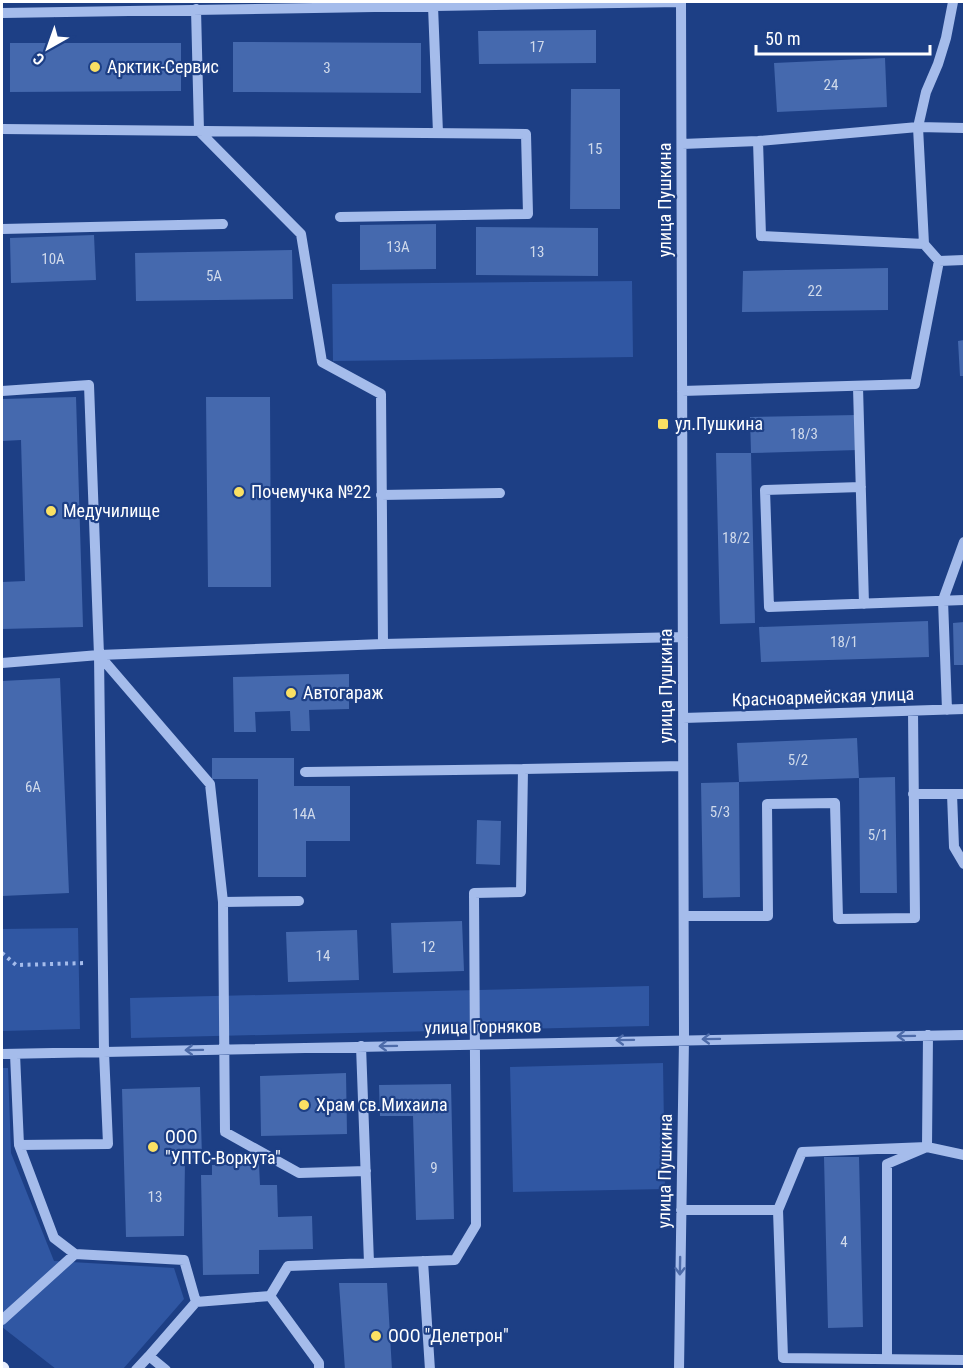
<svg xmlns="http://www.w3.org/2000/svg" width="966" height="1371" font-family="'Roboto Condensed',sans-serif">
<rect width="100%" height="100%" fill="#1d3f85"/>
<path fill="#3057a3" d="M632 281 633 357 333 361 332 284Z
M78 928 80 1029 2 1031V929Z
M649 986V1026L131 1038 130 998Z
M663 1063 665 1189 513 1192 510 1067Z
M2 1068H8L11 1153 54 1261 174 1268 184 1299 123 1369H56L2 1327Z"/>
<path fill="#4569ae" d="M596 30V63L479 64 478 31Z
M233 42 421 43V93L233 92Z
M10 43H181V91L10 92Z
M885 58 887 107 777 112 774 63Z
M571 89H620V209H570Z
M436 224V269L360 270V225Z
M476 227 598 228V276L476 275Z
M94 235 96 280 11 283 10 238Z
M292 250 293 299 136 301 135 253Z
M888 268V310L742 312 743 271Z
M964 340V376H960L958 341Z
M76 397 83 627 2 629V582L25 581 21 440 2 441V399Z
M206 397H270L271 587H208Z
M857 415 858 450 751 453 750 417Z
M716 453H751L755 623 720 624Z
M928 621 929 657 761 662 759 627Z
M964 622V665H954L953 623Z
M349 674V709L309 710 310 731H291L290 711 255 712 256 732H234L233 677Z
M60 678 69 893 2 896V681Z
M857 738 859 778 739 782 737 743Z
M212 758H294V786H350V841H306V877H258V779H212Z
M895 777 897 893H860L859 778Z
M739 782 740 897 703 898 701 783Z
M477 820 501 821 500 865 476 864Z
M462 921 464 971 393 973 391 923Z
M357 930 359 980 288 982 286 932Z
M346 1073 347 1134 261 1136 260 1076Z
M451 1084 454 1219 416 1220 413 1116H380L379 1085Z
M200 1087 202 1158 185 1159 184 1236 126 1237 122 1089Z
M824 1157H859L863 1327 828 1328Z
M259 1164 260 1185H277L278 1217 312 1216 313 1249 259 1250V1274L203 1275 201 1175H212V1165Z
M339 1283H387L392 1370H345Z"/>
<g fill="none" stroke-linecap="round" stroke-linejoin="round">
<path stroke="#a5bceb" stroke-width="4" stroke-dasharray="3 4.5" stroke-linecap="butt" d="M2 953 16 965 87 963"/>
<path stroke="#a5bceb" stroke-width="10" d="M433 6 438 133
M196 9 199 131 301 234 322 362 381 394 383 644 683 637
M2 13 680 2
M2 129 526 134 528 214 340 217
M758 141 761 236 924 244
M682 144 758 141 918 127 964 128
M2 229 223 224
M939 261 924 244 918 127 926 92 938 64 946 38 953 2
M858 387 864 604
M2 391 89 385 99 655 104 1052 108 1144 19 1145
M682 391 915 384 939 261 964 260
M861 487 765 490 769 607 964 600
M381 495 500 493
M99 655 383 644
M2 663 99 655 210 784 223 902 225 1132 299 1173 366 1171
M947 710 943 600 964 542
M683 718 964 709
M305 772 523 769
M913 794H964
M952 794 954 847 964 864
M223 902 299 901
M684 916H768L767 804 835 803 838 919 915 918 913 711
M361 1046 369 1263
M2 1054 964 1035
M15 1054 19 1145 54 1238 75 1254
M681 1210H778L783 1358 964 1360
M778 1210 802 1152 927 1147 964 1155
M423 1261 430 1370
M270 1296 319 1363V1370
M2 1320 75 1254 184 1260 196 1302 270 1296 288 1266 455 1260 476 1225 474 893 521 892 523 769 683 766
M149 1356 196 1302
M887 1359V1164L927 1147 928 1035
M136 1370 149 1356 166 1370
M679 1370 684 1039 681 2"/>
<path stroke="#e9effe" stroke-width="15" d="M2 1369V1370"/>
</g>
<defs><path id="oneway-shaft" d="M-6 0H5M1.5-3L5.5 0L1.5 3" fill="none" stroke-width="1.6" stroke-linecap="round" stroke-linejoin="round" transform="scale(1.5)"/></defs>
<g stroke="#4d6ba9">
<use href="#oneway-shaft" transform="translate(906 1036) rotate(179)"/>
<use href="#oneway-shaft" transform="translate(711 1039) rotate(179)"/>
<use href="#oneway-shaft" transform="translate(625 1040) rotate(179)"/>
<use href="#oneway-shaft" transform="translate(388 1046) rotate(179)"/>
<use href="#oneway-shaft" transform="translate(194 1050) rotate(179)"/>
<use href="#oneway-shaft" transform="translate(680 1266) rotate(91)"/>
</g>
<g fill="#fae063" stroke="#1d3f85" stroke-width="2">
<circle cx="95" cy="67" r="6"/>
<rect x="657" y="418" width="12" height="12" rx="3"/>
<circle cx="239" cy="492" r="6"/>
<circle cx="51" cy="511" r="6"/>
<circle cx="291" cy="693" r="6"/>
<circle cx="304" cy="1105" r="6"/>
<circle cx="153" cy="1147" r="6"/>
<circle cx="376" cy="1336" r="6"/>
</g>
<g text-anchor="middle" stroke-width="4.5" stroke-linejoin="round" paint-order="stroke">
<g font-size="15" fill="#d0daeb">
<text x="537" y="52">17</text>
<text x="327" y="73">3</text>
<text x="831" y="90">24</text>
<text x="595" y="154">15</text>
<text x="398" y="252">13А</text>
<text x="537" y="257">13</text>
<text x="53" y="264">10А</text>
<text x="214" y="281">5А</text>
<text x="815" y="296">22</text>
<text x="804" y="439">18/3</text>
<text x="736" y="543">18/2</text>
<text x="844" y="647">18/1</text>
<text x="798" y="765">5/2</text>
<text x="33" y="792">6А</text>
<text x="720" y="817">5/3</text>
<text x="304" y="819">14А</text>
<text x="878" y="840">5/1</text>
<text x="428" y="952">12</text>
<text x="323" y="961">14</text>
<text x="434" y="1173">9</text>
<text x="155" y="1202">13</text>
<text x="844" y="1247">4</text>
</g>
<g font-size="18" fill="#fff" stroke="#1d3f85" text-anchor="start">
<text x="107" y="73">Арктик-Сервис</text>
<text x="675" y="430">ул.Пушкина</text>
<text x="251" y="498">Почемучка №22</text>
<text x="63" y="517">Медучилище</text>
<text x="303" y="699">Автогараж</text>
<text x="316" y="1111">Храм св.Михаила</text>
<text x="165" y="1143">ООО<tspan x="165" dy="21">"УПТС-Воркута"</tspan></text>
<text x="388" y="1342">ООО "Делетрон"</text>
</g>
<g font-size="18" fill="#fff" stroke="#1d3f85">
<text transform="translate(665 200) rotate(-90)" y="6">улица Пушкина</text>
<text transform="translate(666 686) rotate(-90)" y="6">улица Пушкина</text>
<text transform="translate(823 697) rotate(-2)" y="6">Красноармейская улица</text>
<text transform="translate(483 1027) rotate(-1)" y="6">улица Горняков</text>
<text transform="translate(665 1171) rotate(-89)" y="6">улица Пушкина</text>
</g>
</g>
<rect width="966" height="1371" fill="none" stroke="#ffffff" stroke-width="6"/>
<g transform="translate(48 48) rotate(220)" stroke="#1d3f85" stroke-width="4.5" paint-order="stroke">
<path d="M0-4.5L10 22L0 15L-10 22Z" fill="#ffffff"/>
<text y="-9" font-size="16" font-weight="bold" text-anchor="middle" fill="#ffffff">С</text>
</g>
<path d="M756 45v9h174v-9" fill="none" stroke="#ffffff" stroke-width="3"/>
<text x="765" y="45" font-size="18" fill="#ffffff" stroke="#1d3f85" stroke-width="4.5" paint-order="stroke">50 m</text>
</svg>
